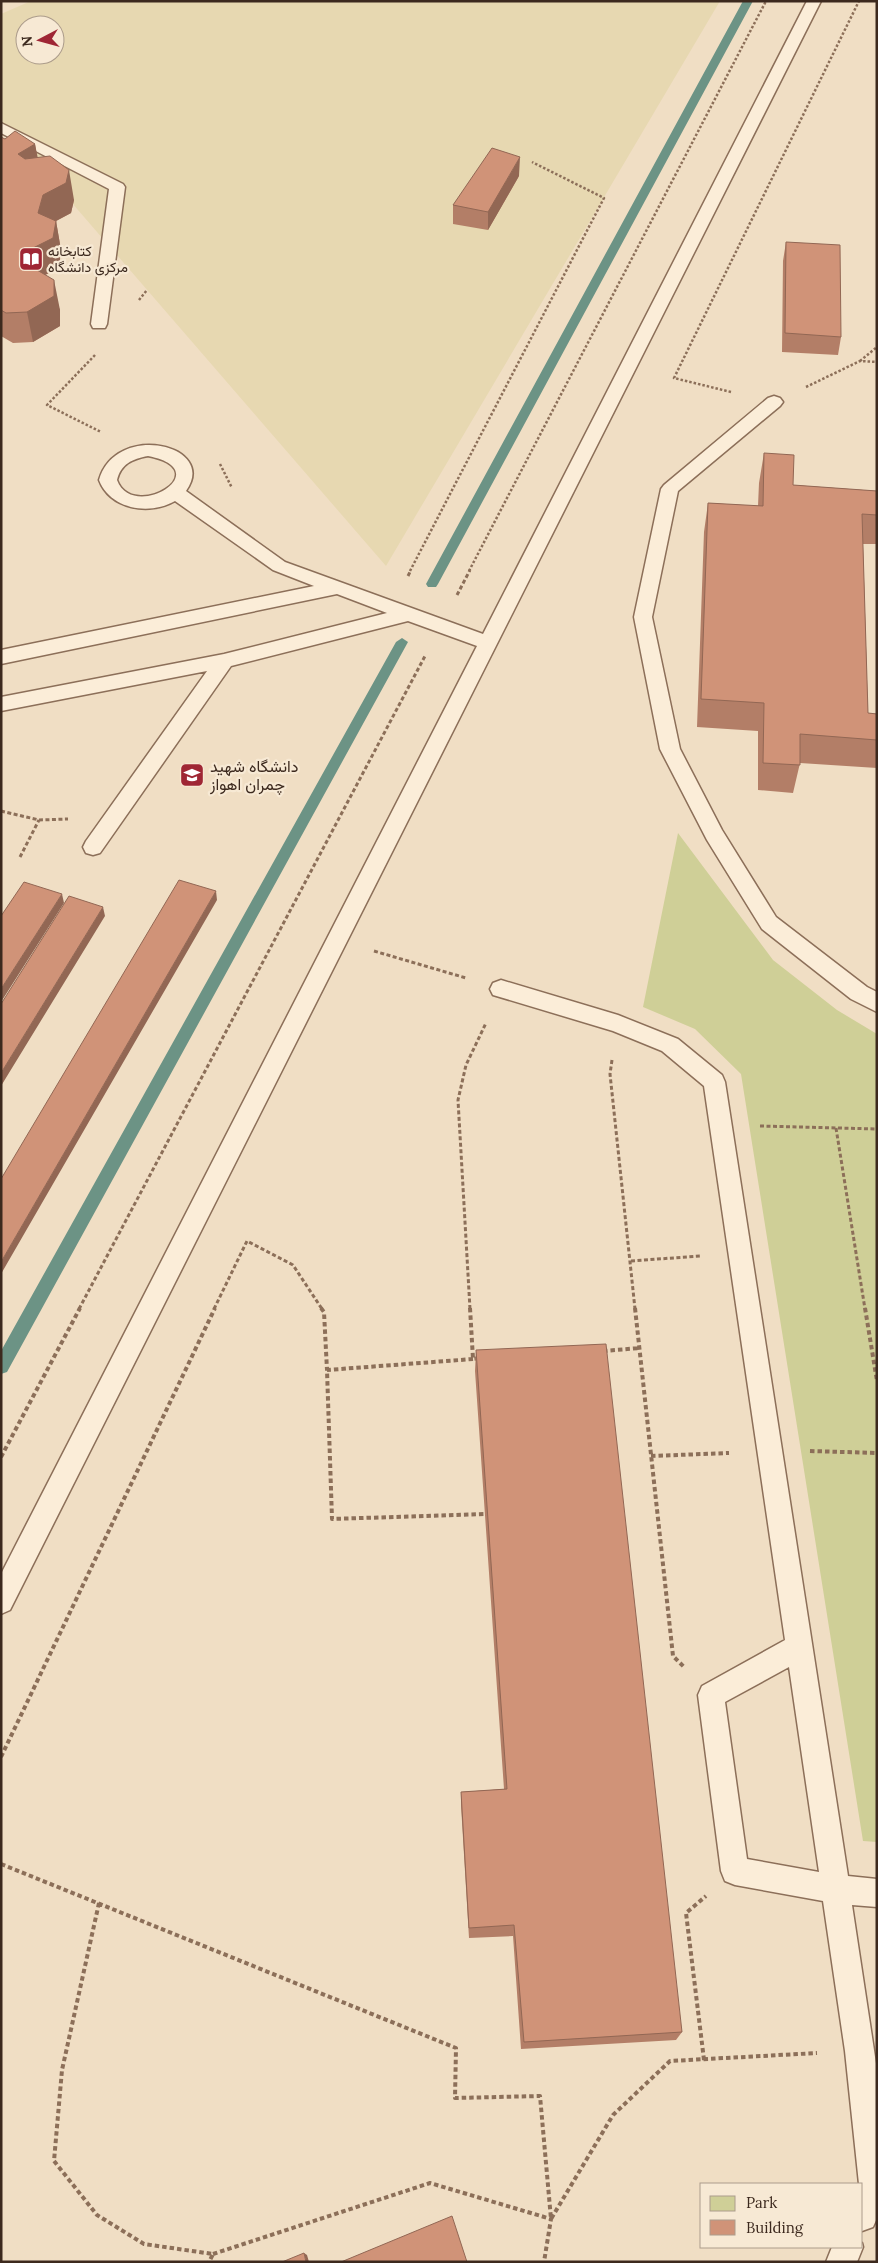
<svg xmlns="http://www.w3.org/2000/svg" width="878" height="2263" font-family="Lora,Vazirmatn,serif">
<rect width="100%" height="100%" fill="#f0dec4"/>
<path fill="#e7d8b1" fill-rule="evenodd" d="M31 1H720L386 566 1 121V14ZM25 25H55V55H25Z"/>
<path fill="#cfcf97" d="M678 833 773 960 837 1010 877 1034V1842L863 1841 741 1074 695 1029 643 1007Z"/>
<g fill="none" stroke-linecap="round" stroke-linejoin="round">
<path fill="#6c9385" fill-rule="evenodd" d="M743 1H753L438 584 436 587H428L426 584Z
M402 638 408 642 7 1372 1 1374V1351L396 642Z"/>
<defs>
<path id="service" d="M807 1H821L10 1610 1 1614V1574L477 646 408 621 231 666 100 853 93 855 86 853 83 847 86 841 207 671 1 711V697L224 654 387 613 337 594 1 664V650L314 586 273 570 175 501C149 516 110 509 99 480 116 421 219 445 186 491L285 562 483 634ZM148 456C220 470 133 523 117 480 121 464 132 459 148 456Z
M1 123 123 184 125 187 107 324 105 328H93L91 324 109 189 1 133Z
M774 396 780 398 783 402 780 406 678 491 652 617 680 749 722 830 776 917 867 987 877 992V1012L851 999 762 929 707 840 660 749 634 617 661 489 664 485 768 398Z
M501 980 618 1015 678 1039 722 1075 725 1082 848 1876 877 1879V1907L852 1905 877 2070V2218L873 2227 862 2231V2184H859L845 2051 823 1901 735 1885 725 1881 721 1871 698 1695 702 1686 785 1640 704 1086 662 1051 613 1031 493 995 490 989 493 983ZM789 1667 819 1872 747 1859 725 1702Z
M862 2243 863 2247 857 2262H826L832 2247H862Z"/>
</defs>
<use href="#service" stroke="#8c6f59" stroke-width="3"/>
<path stroke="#8c6f59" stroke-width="2.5" stroke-dasharray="2.5 2" stroke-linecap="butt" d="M139 300 147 290
M95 355 47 405 101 432
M860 361 877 347
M806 387 860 361 877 362
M731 392 674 378 859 1
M220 464 232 488
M410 571 604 198 532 162
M469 571 766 1"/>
<path stroke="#8c6f59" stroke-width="3" stroke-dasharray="4 2.5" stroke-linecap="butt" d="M408 576 411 570
M457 595 470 570
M1 811 39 820 68 819
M20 857 39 820
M374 951 466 978
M612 1060 610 1074 635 1309
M760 1126 877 1129
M836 1128 865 1309
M631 1261 700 1256
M79 1309 425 656
M214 1309 247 1241 293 1265 322 1309
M470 1309 458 1100 466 1065 486 1023"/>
<path stroke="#8c6f59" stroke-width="4" stroke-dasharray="4.5 3" stroke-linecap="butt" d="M321 1308 324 1312 327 1370
M470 1308 473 1359 480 1358
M635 1308 673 1656 685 1668
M865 1308 877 1381
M603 1351 640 1348
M473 1359 327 1370 332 1519 485 1514
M810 1451 877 1453
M651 1456 729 1453
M1 1457 80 1308
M1 1757 215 1308
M1 1864 456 2048 455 2098 540 2096 551 2219 613 2115 670 2061 817 2053
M99 1903 62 2070 54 2161 97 2215 144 2244 213 2254 209 2262
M704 2060 686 1913 706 1896
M213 2254 430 2183 551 2219 544 2262"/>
<use href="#service" fill="#fbedd8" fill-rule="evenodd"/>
</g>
<path fill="#b37e67" d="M1 137 5 139 35 144 37 157 74 200 71 213 56 221 61 250 59 268 45 275 60 310V326L33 342 13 343 1 336Z
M519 176 488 230 453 224V205Z
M786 242 841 337 838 355 782 352 783 261Z
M764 453 793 485 877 491V544H863L868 713 877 714V768L800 763 793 793 758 790V731L697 727 704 532 708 503 758 506 759 483Z
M476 1350 682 2032 676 2040 521 2049 513 1936 469 1938 461 1805V1792L504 1789 475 1371Z"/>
<path fill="#926754" d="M35 144 41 174 18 154Z
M520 157 519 176 488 230V212Z
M69 170 74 200 71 213 56 221 61 250 59 268 39 278 32 267 33 248 38 213 43 195Z
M54 280 60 310V326L33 342 27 312Z
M216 891 217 900 1 1274V1262Z
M62 894 64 903 1 1002V989Z
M103 907 105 916 1 1086V1073Z
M304 2253 307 2255 309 2262H306Z"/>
<path fill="#d09378" stroke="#926754" d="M15 131 35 144 18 154 25 159 50 156 69 170 66 183 43 195 38 213 56 221 53 238 33 248 32 267 54 280V296L27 312 6 313 1 310V137L5 139Z
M492 148 520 157 488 212 453 205Z
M786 242 840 245 841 337 785 333Z
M764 453 794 455 793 485 877 491V515L862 514 868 713 877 714V740L800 734V765L763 763 764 703 701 699 708 503 763 506Z
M179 880 216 891 1 1262V1179Z
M24 882 62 894 1 989V916Z
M69 896 103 907 1 1073V1004Z
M606 1344 682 2032 524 2042 514 1925 469 1928 461 1792 507 1789 476 1350Z
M452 2216 467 2262H341Z
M304 2253 306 2262H282Z"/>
<defs>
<symbol id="library-square" viewBox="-11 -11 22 22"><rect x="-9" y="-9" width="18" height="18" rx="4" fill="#9f2634" stroke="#f7e9d4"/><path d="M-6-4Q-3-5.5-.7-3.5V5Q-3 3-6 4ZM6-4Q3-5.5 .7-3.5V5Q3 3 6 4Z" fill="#fff"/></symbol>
<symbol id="university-square" viewBox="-11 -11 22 22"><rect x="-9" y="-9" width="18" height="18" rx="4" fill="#9f2634" stroke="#f7e9d4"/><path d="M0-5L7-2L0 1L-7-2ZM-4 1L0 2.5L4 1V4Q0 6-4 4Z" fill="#fff"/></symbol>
</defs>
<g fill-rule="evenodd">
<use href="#library-square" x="17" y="245" width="28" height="28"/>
<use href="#university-square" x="178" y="761" width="28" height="28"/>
</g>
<g text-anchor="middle" stroke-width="4.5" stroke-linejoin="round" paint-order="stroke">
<g font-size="14" fill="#3c291e" stroke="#f7e9d4" text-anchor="start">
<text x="48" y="256">کتابخانه<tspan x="48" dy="16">مرکزی دانشگاه</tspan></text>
</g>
<g font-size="16" fill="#3c291e" stroke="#f7e9d4" text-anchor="start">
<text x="210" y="772">دانشگاه شهید<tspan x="210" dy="18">چمران اهواز</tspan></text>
</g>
</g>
<rect width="878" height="2263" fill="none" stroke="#3c291e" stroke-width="5"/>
<rect x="700" y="2183" width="162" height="65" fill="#f7e9d4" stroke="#ac9c8b"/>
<rect x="710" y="2196" width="25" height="15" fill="#cfcf97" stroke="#ac9c8b"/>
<text x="746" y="2208" font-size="15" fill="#3c291e">Park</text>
<rect x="710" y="2220" width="25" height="15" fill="#d09378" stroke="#ac9c8b"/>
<text x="746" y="2233" font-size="15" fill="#3c291e">Building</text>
<g transform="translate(40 40) rotate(264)"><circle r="24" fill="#f7e9d4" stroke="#ac9c8b"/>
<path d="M0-4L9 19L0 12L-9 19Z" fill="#9f2634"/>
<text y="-8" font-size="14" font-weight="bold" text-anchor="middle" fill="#3c291e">N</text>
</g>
</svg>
